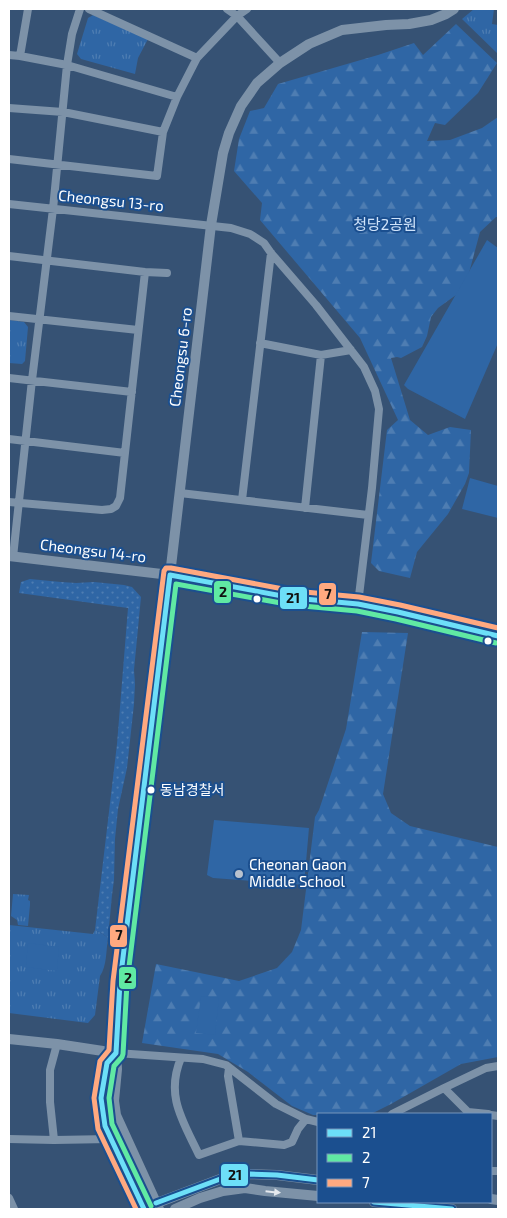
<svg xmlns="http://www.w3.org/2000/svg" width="507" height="1218" font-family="'Exo 2','Noto Sans KR',sans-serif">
<defs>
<pattern id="grass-dots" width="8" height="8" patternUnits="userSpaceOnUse" patternTransform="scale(1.25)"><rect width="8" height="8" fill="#2f66a5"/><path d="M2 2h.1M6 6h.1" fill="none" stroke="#4e7db2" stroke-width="1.8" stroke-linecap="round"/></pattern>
<pattern id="forest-firs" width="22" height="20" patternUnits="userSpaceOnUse" patternTransform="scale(1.25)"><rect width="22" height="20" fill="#2f66a5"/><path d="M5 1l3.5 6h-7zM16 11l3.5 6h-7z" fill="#4e7db2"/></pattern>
<pattern id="park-tufts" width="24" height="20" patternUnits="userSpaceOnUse" patternTransform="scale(1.25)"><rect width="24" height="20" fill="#2f66a5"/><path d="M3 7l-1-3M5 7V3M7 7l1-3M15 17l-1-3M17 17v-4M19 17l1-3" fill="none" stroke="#4e7db2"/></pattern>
</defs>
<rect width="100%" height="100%" fill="#365274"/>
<path fill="url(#grass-dots)" d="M30 579 61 582 76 583 94 582 124 585 132 587 141 597 134 670 135 684 134 704 127 768 118 809 115 839 114 880 112 895 108 938 103 934 95 930 117 744 128 608 19 593 21 582Z"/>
<path fill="url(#forest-firs)" d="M456 24 497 63 478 93 445 125 435 123 427 141 450 140 482 128 498 117V217H496L480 232 469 273 456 295 438 308 431 317 427 336 422 347 401 358 397 357 391 358 410 420 428 435 450 427 471 430 469 473 465 484 448 514 417 552 410 578 379 571 371 563 387 430 398 420 360 338 260 220 262 203 234 171 239 139 250 111 264 108 278 84 378 55 414 43 423 55Z
M362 632 408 633 383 794 391 813 410 826 498 847V1057L461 1064 391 1104 371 1114H318V1115H313L292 1106 248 1072 218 1054 142 1043 156 964 239 981 277 968 292 952 301 930 315 817 319 810 346 729Z"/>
<path fill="url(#park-tufts)" d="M474 9H494L492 24 498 25V54L462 19Z
M93 15 148 39 138 58 135 74 81 59 77 54 88 18Z
M9 320 24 322 28 327 25 361 22 364 9 363Z
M13 894 29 895 28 900 30 901V905L28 926 18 925 17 920 11 916Z
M9 925 93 934 95 930 103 934 108 938C106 950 107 966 100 976L95 1015 88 1023 9 1013Z"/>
<path fill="#2f66a5" d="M487 240 498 248V343L465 419 408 389 404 385Z
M470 478 498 486V518L462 509Z
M214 820 309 828 304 885 213 878 207 875Z
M28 943 59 947 57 971 26 967Z
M201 996 219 998 215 1035 196 1033Z"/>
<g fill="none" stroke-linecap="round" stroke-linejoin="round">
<path stroke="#7d92a8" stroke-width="8" d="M89 9 197 58
M227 9 237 16 280 63
M9 55 20 56 67 65 177 97
M20 56 28 9
M9 108 63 112 163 132
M9 159 157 176 163 132 177 97 197 58 237 16 247 9
M9 204 231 228 250 234 264 243 271 253 316 305 364 367 375 391 379 409 372 488 358 604
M9 256 145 272 167 273
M9 316 138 330
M260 343 321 355 351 350
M9 378 132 392
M9 439 125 453
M180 493 368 515
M242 500 271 253
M9 502 102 510 111 509 116 506 120 498 145 272
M305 508 321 355
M13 557 32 380 53 209 67 65 72 34 80 9
M116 1053 203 1059 226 1065 276 1104 306 1119 318 1122
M181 1058C165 1096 183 1121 199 1155L239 1141 284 1145 292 1142 298 1129 306 1119
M229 1068 228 1076 239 1141
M444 1088 486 1068 498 1066
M392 1114 444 1088 468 1112 488 1114
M491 1115 498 1116
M9 1139 54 1140 110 1139
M54 1140 50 1102V1070L57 1044
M491 1171H498
M9 1198 14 1209"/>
<path stroke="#7d92a8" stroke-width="10" d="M9 556 170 575 293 598 358 604 398 612 498 636
M9 1039 57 1044 116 1053
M116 1053 107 1063 101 1098 102 1113 105 1126 110 1139 144 1209
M491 1199 498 1200
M374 1202 452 1209
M141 1209 231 1175 250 1174 277 1175 318 1180
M159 1209 116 1115 114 1101 117 1069 116 1053 120 982 170 575 211 225 223 153 229 133 241 106 257 83 280 63 309 44 342 30 386 25 409 24 431 20 446 14 454 9
M175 1209 200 1198 223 1191 245 1188 265 1191 318 1196"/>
<defs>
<path id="bus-1" d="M374 1202 452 1209
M156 1203 231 1175 250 1174 277 1175 318 1180
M144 1209 105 1126 101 1098 107 1063 116 1053 120 982 170 575 293 598 358 604 398 612 498 636"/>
<path id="bus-2" d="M151 1206 112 1124 109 1098 114 1066 122 1057 123 1054 127 983 176 584 292 605 357 611 396 619 496 643"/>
<path id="bus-3" d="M136 1209 98 1129 94 1098 100 1061 109 1050 113 981 164 571 166 568H171L294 591 359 597 400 605 498 628"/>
</defs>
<use href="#bus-1" stroke="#1b4f8f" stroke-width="9"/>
<use href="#bus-2" stroke="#1b4f8f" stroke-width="9"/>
<use href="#bus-3" stroke="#1b4f8f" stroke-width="9"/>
<use href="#bus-1" stroke="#6ddff8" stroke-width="5"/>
<use href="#bus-2" stroke="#60e9a3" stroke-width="5"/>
<use href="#bus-3" stroke="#ffa980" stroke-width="5"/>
</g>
<defs><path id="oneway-solid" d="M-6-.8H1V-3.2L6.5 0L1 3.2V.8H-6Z" transform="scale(1.25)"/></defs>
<use fill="#e5e9ee" href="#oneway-solid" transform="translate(273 1192) rotate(6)"/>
<g fill="#fff" stroke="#1b4f8f" stroke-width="2">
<circle cx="257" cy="599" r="4.5"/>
<circle cx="488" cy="641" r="4.5"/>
<circle cx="151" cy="790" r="4.5"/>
</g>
<circle fill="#b9c2ce" stroke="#1b4f8f" stroke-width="2" cx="239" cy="874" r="5"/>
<g text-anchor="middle" stroke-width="4" stroke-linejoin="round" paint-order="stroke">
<g font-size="14" fill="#fff" stroke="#1b4f8f" text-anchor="start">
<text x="160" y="795">동남경찰서</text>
</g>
<g font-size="15" fill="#fff" stroke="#1b4f8f">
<text transform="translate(111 201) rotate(6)" y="5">Cheongsu 13-ro</text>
<text transform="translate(181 357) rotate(-83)" y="5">Cheongsu 6-ro</text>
<text transform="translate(93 551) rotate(7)" y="5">Cheongsu 14-ro</text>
</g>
<g font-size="15" fill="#cfe3fa" stroke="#1b4f8f">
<text x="385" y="230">청당2공원</text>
</g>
<g font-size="15" fill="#fff" stroke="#1b4f8f" text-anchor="start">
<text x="249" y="870">Cheonan Gaon<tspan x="249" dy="17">Middle School</tspan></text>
</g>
</g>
<g stroke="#1b4f8f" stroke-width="2">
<rect x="213" y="580" width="19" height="24" rx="5" fill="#60e9a3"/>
<rect x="318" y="582" width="19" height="24" rx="5" fill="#ffa980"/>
<rect x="279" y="586" width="29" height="24" rx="5" fill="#6ddff8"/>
<rect x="109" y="924" width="19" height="24" rx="5" fill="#ffa980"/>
<rect x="118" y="966" width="19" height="24" rx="5" fill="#60e9a3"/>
<rect x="220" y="1163" width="29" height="24" rx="5" fill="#6ddff8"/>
</g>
<g font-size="14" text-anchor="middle" font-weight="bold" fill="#111">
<text x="223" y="597">2</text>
<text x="328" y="599">7</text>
<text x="293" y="603">21</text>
<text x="119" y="940">7</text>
<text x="128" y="983">2</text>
<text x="235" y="1180">21</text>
</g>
<rect width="507" height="1218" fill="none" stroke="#ffffff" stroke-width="20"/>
<rect x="317" y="1113" width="175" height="90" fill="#1b4f8f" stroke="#7695bc"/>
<rect x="327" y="1129" width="25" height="8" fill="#6ddff8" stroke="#7695bc"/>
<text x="362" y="1138" font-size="15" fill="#ffffff">21</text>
<rect x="327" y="1154" width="25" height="8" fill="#60e9a3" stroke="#7695bc"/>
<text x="362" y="1163" font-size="15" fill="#ffffff">2</text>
<rect x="327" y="1179" width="25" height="8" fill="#ffa980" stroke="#7695bc"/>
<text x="362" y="1188" font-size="15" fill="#ffffff">7</text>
</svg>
